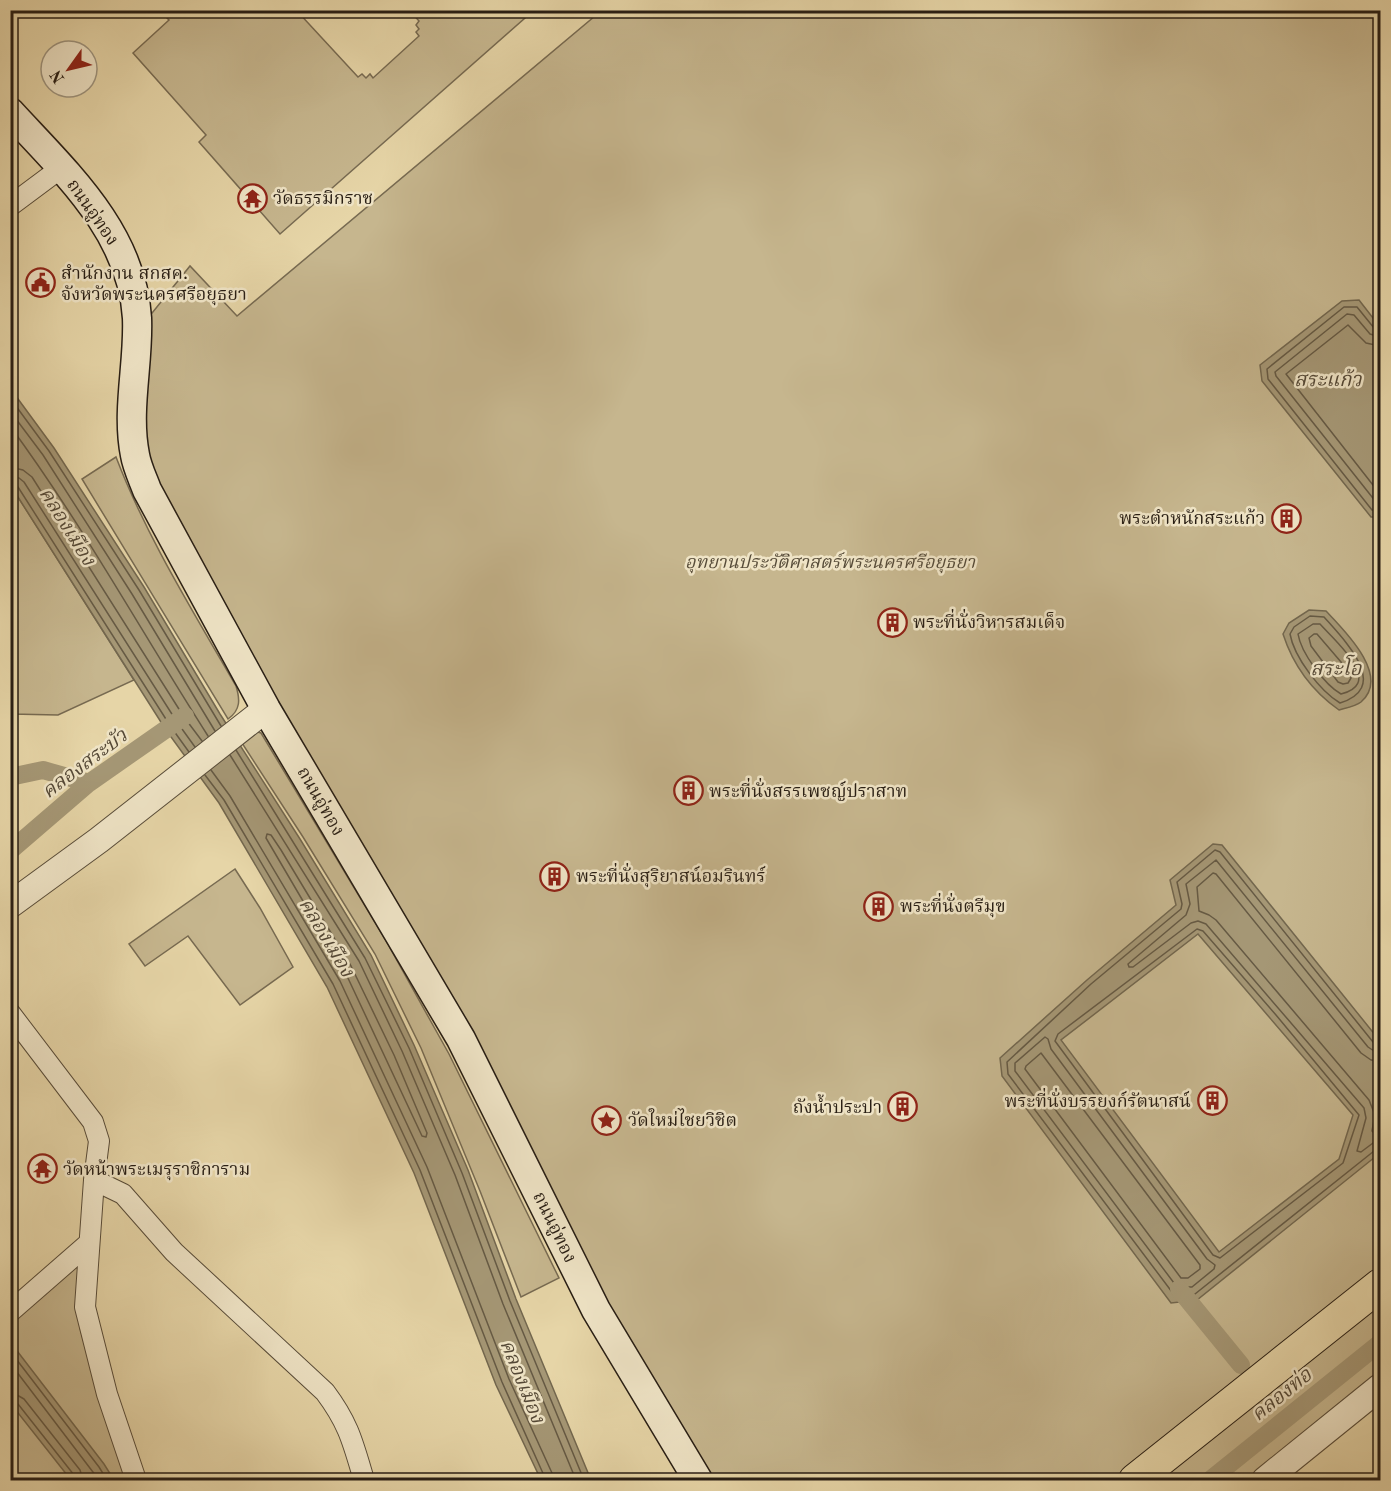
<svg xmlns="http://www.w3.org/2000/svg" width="1391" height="1491" font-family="'Old Standard TT','Noto Serif Thai',serif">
<rect width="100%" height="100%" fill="#e6d5a7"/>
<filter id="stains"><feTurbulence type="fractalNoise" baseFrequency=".00333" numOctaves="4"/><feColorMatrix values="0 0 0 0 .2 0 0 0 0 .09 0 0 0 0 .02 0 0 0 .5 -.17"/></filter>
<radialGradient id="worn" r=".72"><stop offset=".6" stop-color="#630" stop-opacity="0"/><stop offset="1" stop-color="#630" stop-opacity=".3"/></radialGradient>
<path fill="#c6b68e" stroke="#776a51" stroke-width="1.5" d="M160 11H297L358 77 362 74 366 78 370 74 373 78 419 36 416 32 419 29 416 25 419 21 410 11H533L280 234 199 142 206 135 133 53 169 20Z
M601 11H1380V1377L1252 1480H709L603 1306 158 497 144 441 148 318 190 266 237 316Z
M116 457C147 538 193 611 236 686 240 699 241 710 228 719L82 479Z
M11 486 134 680 58 715 11 714Z
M254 731 261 733 385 939 449 1054 559 1278 521 1297 480 1191 421 1048 375 954 303 837 240 740Z
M235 869 260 908 293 967 240 1005 188 936 145 966 129 944Z
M79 1259 77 1302 80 1328 108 1426 126 1480H11L10 1320Z"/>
<path fill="#a59775" stroke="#73674e" stroke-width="1.5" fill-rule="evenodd" d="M1359 300 1380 327V517H1371L1262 381 1260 365 1342 301Z
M10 388 54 448 144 587 220 714 300 839 371 955 414 1045 468 1170 516 1299 591 1480H541L496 1385 414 1173 327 987 219 803 166 730 11 486Z
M1309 610 1326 611C1345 631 1391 676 1361 702 1356 706 1346 708 1339 710 1312 691 1293 665 1283 634L1289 623Z
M1213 844 1222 845 1380 1041V1153L1197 1300 1171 1303 1002 1076 1000 1058 1087 980 1176 905 1170 880ZM1198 934 1353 1115 1339 1159 1219 1252 1061 1040Z
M11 1343 104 1464 114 1480H71L11 1404Z"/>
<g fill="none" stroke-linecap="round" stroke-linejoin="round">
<path stroke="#665a44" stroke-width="1.5" d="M1380 330 1374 328 1357 307H1344L1267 369 1268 379 1372 510 1380 511
M1380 337 1370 334 1354 315 1347 314 1275 372 1276 376 1376 502 1380 504
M1380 346 1366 343 1348 325 1286 374 1380 494
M10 398 49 451 139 590 221 726
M10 411 43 455 132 594 215 731
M10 426C83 525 142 633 208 736
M10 467 23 470 32 477 184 717 202 741
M10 476 19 478 24 482 177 722 195 747
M10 484 18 487 171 727 189 752
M1310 616 1324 617C1346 642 1391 687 1340 703 1320 691 1294 657 1290 634L1294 627Z
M1313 624H1320C1336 642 1385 683 1341 694 1325 685 1301 653 1298 634Z
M1314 634H1317L1347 669 1351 678 1348 683 1343 684 1338 682 1311 646 1309 638Z
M236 750 365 958 409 1048 462 1173 510 1301 584 1480
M230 755 359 961 402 1051 455 1175 503 1304 576 1480
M211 770 230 796 340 981 427 1167 509 1379 552 1473 554 1480
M205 775 224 800 333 984 420 1170 502 1382 546 1480
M267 834 271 835 281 850 351 966 394 1055 427 1133 426 1137 422 1136 347 976 266 838Z
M1197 929 1203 931 1276 1015 1359 1115 1343 1163 1220 1258 1213 1255 1055 1041 1058 1034Z
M1045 1037 1048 1039 1051 1049 1207 1259 1215 1265 1214 1269 1192 1287H1177L1015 1071V1063Z
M1380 1045 1373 1042 1220 852 1215 850 1177 882 1182 904 1181 909 1091 984 1007 1062 1008 1074 1175 1296 1195 1294 1374 1151 1380 1149
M1380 1052 1374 1051 1368 1047 1216 860 1186 884 1190 904 1186 915 1128 964 1129 967H1133L1191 923 1198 921 1206 924 1364 1108 1366 1118 1357 1151 1361 1152 1373 1143 1380 1141
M1041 1053 1200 1265V1269L1188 1278H1181L1025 1069 1026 1066Z
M1380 1061 1371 1060 1361 1053 1216 874 1213 873 1197 887 1199 911 1209 915 1216 920 1369 1100 1375 1115 1372 1131 1374 1133 1380 1132
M10 1351 99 1467 107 1480
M10 1363 99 1480
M10 1394 17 1395 24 1399 80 1470 83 1480
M10 1401 18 1404 74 1475 76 1480"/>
<path stroke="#a59775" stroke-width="18" d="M10 777 43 770 89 783
M10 851 89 783 185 716
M1179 1289 1241 1365
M1210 1480 1380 1343"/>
<defs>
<path id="minor" d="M10 206 61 168
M10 1013 93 1122 99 1141 94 1180 85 1307 107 1394 136 1480
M94 1180 123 1194 174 1252 325 1392C349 1424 353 1443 364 1480
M10 1312 89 1243"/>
<path id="tertiary" d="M10 905 99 840 266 709
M1265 1480 1380 1387"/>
<path id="secondary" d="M10 112C65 172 132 232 137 318 139 363 126 410 135 455 137 467 143 479 147 490L266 709 461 1039 596 1310 698 1480"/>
<path id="primary" d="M1135 1480 1380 1285"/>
</defs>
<use href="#minor" stroke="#584c39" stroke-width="22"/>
<use href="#tertiary" stroke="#584c39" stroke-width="28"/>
<use href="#secondary" stroke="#281e14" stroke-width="31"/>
<use href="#primary" stroke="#281e14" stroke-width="34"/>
<use href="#minor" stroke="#efe4c6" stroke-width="20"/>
<use href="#tertiary" stroke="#efe4c6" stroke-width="26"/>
<use href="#secondary" stroke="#efe4c6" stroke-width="28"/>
<use href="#primary" stroke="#e6d5a7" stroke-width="32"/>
</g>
<defs>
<symbol id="temple-ring" viewBox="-11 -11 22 22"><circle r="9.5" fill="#efe4c6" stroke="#8f2418" stroke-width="1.5"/><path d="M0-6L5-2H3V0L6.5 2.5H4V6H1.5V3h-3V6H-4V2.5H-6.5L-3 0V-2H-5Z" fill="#8f2418"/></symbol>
<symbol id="civic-ring" viewBox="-11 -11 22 22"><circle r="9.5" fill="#efe4c6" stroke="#8f2418" stroke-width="1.5"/><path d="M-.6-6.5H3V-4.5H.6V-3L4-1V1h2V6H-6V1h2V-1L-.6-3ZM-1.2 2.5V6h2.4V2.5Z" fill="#8f2418"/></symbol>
<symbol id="building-ring" viewBox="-11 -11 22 22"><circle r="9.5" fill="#efe4c6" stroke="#8f2418" stroke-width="1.5"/><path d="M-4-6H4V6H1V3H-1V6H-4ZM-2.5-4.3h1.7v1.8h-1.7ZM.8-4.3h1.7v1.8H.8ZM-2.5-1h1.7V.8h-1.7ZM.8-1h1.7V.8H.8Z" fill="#8f2418"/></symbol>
<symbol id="sight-ring" viewBox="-11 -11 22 22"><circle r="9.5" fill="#efe4c6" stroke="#8f2418" stroke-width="1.5"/><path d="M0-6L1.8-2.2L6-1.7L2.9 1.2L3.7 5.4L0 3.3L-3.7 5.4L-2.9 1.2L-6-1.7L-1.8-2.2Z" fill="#8f2418"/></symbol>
</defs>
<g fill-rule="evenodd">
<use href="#temple-ring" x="236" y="182" width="33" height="33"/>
<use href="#civic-ring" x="24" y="266" width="33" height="33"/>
<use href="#building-ring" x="1270" y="502" width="33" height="33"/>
<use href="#building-ring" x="876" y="606" width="33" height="33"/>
<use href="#building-ring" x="672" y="774" width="33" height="33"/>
<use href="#building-ring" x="538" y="860" width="33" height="33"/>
<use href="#building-ring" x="862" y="890" width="33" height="33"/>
<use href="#building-ring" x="1196" y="1084" width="33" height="33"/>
<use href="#building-ring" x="886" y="1090" width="33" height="33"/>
<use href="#sight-ring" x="590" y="1104" width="33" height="33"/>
<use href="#temple-ring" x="26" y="1152" width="33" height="33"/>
</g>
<g text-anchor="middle" stroke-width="5" stroke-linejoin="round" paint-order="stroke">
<g font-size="18" fill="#281e14" stroke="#efe4c6" text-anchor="start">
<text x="273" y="204">วัดธรรมิกราช</text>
<text x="61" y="279">สำนักงาน สกสค.<tspan x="61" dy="21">จังหวัดพระนครศรีอยุธยา</tspan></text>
<text x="1265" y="524" text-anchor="end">พระตำหนักสระแก้ว</text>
<text x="913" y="628">พระที่นั่งวิหารสมเด็จ</text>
<text x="709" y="797">พระที่นั่งสรรเพชญ์ปราสาท</text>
<text x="576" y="882">พระที่นั่งสุริยาสน์อมรินทร์</text>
<text x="900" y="912">พระที่นั่งตรีมุข</text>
<text x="1191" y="1107" text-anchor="end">พระที่นั่งบรรยงก์รัตนาสน์</text>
<text x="882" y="1113" text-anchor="end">ถังน้ำประปา</text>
<text x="628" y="1126">วัดใหม่ไชยวิชิต</text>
<text x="63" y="1175">วัดหน้าพระเมรุราชิการาม</text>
</g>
<g font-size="18" fill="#281e14" stroke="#efe4c6">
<text transform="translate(93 212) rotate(55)" y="6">ถนนอู่ทอง</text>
<text transform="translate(321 801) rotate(60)" y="6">ถนนอู่ทอง</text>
<text transform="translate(555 1227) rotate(64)" y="6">ถนนอู่ทอง</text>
</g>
<g font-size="18" font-style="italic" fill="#574c39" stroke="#efe4c6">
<text x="830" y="568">อุทยานประวัติศาสตร์พระนครศรีอยุธยา</text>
</g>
<g font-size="20" font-style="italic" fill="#544836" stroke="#efe4c6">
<text x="1328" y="386">สระแก้ว</text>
<text transform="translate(68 526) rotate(58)" y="7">คลองเมือง</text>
<text x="1336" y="675">สระโอ</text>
<text transform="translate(84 763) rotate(-37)" y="7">คลองสระบัว</text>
<text transform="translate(327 937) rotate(59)" y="7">คลองเมือง</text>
<text transform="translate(523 1381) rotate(68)" y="7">คลองเมือง</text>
<text transform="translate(1281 1394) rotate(-39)" y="7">คลองท่อ</text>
</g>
</g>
<rect width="1391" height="1491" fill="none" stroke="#e6d5a7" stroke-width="36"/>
<rect x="12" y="12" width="1367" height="1467" fill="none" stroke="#281e14" stroke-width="3"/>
<rect x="18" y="18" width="1355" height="1455" fill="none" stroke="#281e14" stroke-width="1.5"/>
<g transform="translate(69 69) rotate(236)"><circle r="28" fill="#efe4c6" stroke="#9f957f" stroke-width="1.5"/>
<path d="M0-4.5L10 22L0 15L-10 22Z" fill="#8f2418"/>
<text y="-9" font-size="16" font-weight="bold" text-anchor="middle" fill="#281e14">N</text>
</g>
<rect width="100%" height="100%" filter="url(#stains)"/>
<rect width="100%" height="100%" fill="url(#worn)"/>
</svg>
